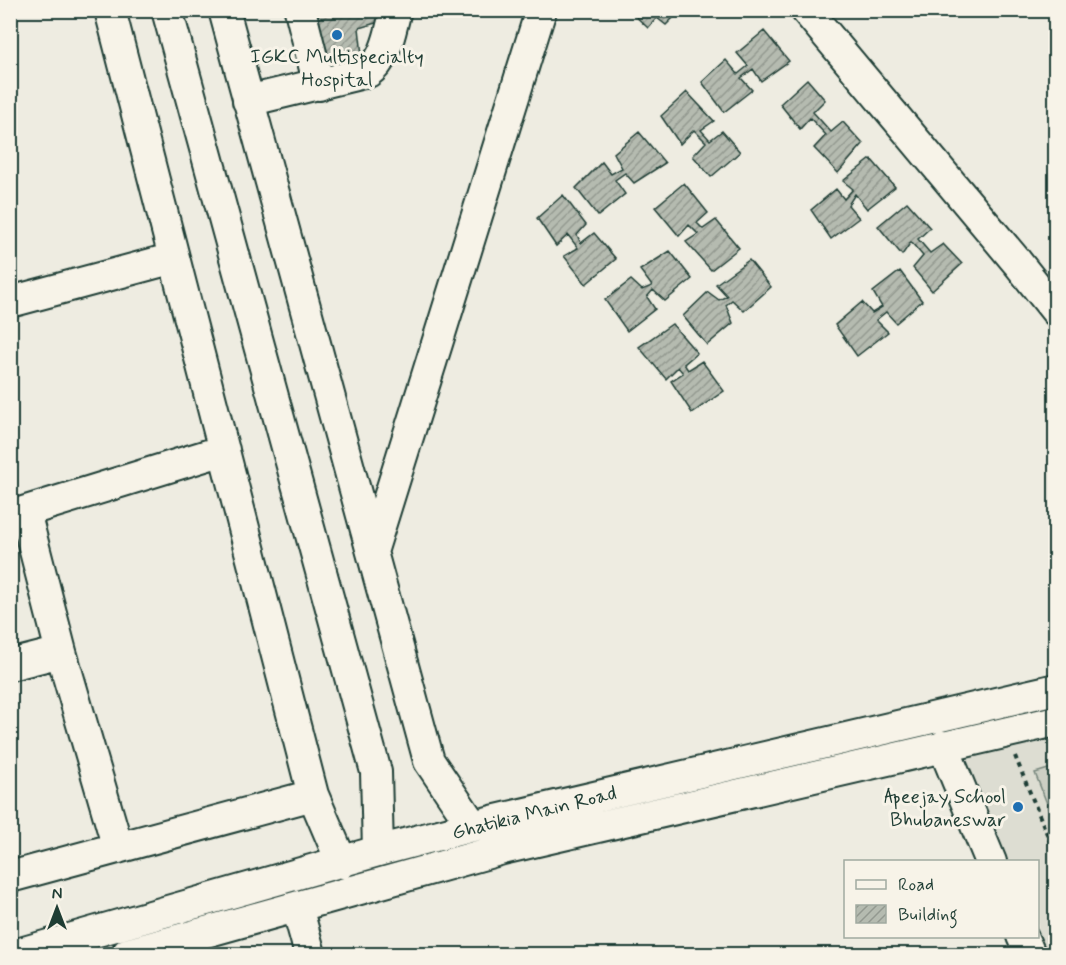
<svg xmlns="http://www.w3.org/2000/svg" width="1066" height="965" font-family="Mynerve,sans-serif">
<defs>
<pattern id="building-hatch" width="6" height="6" patternUnits="userSpaceOnUse" patternTransform="scale(1.5)"><rect width="6" height="6" fill="#b5bbb0"/><path d="M-1 1l2-2M0 6l6-6M5 7l2-2" fill="none" stroke="#939990"/></pattern>
</defs>
<rect width="100%" height="100%" fill="#eeece1"/>
<filter id="ink" filterUnits="userSpaceOnUse"><feTurbulence type="fractalNoise" baseFrequency=".0167" numOctaves="2"/><feDisplacementMap in="SourceGraphic" scale="12" xChannelSelector="R" yChannelSelector="G"/><feConvolveMatrix kernelMatrix="1 2 1 2 8 2 1 2 1" color-interpolation-filters="sRGB"/></filter>
<g filter="url(#ink)">
<path fill="#ddddd2" d="M1055 729V954H1044L1038 936V862L1005 861 958 752Z"/>
<path fill="#cccfc4" stroke="#76867c" stroke-width="1.5" d="M1055 767H1056L1055 824 1035 773Z"/>
<path fill="url(#building-hatch)" stroke="#1f3d34" stroke-width="1.5" d="M307 10H382L379 22 359 28 362 55 357 64 329 69Z
M669 10 675 16 666 25 657 18 648 28 630 11Z
M764 31 789 61 761 81 753 69 741 78 752 90 724 112 702 82 726 60 738 74 748 66 737 53Z
M807 79 825 100 813 112 831 132 843 122 863 144 838 173 814 148 826 135 810 118 800 129 780 104Z
M687 92 714 121 701 130 710 140 722 131 740 152 711 177 693 156 706 142 694 130 680 144 661 116Z
M639 132 665 163 634 183 625 173 615 180 625 194 598 216 576 188 602 162 611 174 622 168 614 153Z
M871 159 895 187 867 209 855 194 848 205 859 218 831 239 811 210 836 189 844 199 853 189 843 181Z
M684 183 708 213 697 223 703 229 716 220 739 248 711 270 686 242 698 234 689 225 679 236 655 207Z
M563 195 586 225 577 235 581 243 594 233 616 259 586 284 564 256 578 248 568 235 556 246 537 218Z
M907 202 930 228 918 239 930 253 943 244 962 264 932 291 913 268 923 256 911 242 902 255 878 226Z
M670 251 692 279 665 301 653 290 647 297 655 309 627 331 605 300 631 280 642 290 652 286 640 270Z
M749 260 771 287 744 311 732 300 726 305 733 323 707 345 683 316 708 292 719 300 727 296 716 284Z
M900 271 922 301 896 323 886 312 876 320 888 332 857 356 835 325 862 302 872 313 882 307 873 292Z
M672 324 697 353 684 364 688 370 702 361 724 391 692 413 671 381 683 373 678 367 666 379 639 347Z"/>
<g fill="none" stroke-linecap="round" stroke-linejoin="round">
<defs>
<path id="minor" d="M110 10 313 795
M167 10 376 772 378 851
M224 10 429 761 473 826
M300 10 319 85
M806 10 1017 262 1056 311
M248 101 368 72C387 59 390 31 396 10
M10 302 174 258
M25 512 61 652
M10 516 224 450
M372 552 541 10
M10 665 61 652 118 848
M943 746 991 862
M10 877 313 795 342 863
M297 907 310 954
M1022 936 1030 954
M17 954 378 851 496 820 1056 689
M127 954 503 849 1056 721"/>
</defs>
<use href="#minor" stroke="#1f3d34" stroke-width="34"/>
<path stroke="#1f3d34" stroke-width="4" stroke-dasharray="4.5 4.5" stroke-linecap="butt" d="M1015 756 1056 856"/>
<use href="#minor" stroke="#f7f3e8" stroke-width="30"/>
</g>
</g>
<g fill="#1f6fb2" stroke="#f7f3e8" stroke-width="2">
<circle cx="337" cy="35" r="6"/>
<circle cx="1018" cy="807" r="6"/>
</g>
<g text-anchor="middle" stroke-width="6" stroke-linejoin="round" paint-order="stroke">
<g font-size="20" fill="#1f3d34" stroke="#f7f3e8">
<text x="337" y="63">IGKC Multispecialty<tspan x="337" dy="23">Hospital</tspan></text>
<text x="1006" y="803" text-anchor="end">Apeejay School<tspan x="1006" dy="23">Bhubaneswar</tspan></text>
</g>
<g font-size="20" fill="#1f3d34" stroke="#f7f3e8">
<text transform="translate(534 812) rotate(-14)" y="7">Ghatikia Main Road</text>
</g>
</g>
<rect width="1066" height="965" fill="none" stroke="#f7f3e8" stroke-width="36"/>
<rect x="18" y="18" width="1030" height="929" fill="none" stroke="#1f3d34" stroke-width="2" filter="url(#ink)"/>
<rect x="844" y="860" width="195" height="78" fill="#f7f3e8" stroke="#a1aaa0" stroke-width="1.5"/>
<rect x="856" y="880" width="30" height="9" fill="#f7f3e8" stroke="#a1aaa0" stroke-width="1.5"/>
<text x="898" y="890" font-size="18" fill="#1f3d34">Road</text>
<rect x="856" y="905" width="30" height="18" fill="url(#building-hatch)" stroke="#a1aaa0" stroke-width="1.5"/>
<text x="898" y="920" font-size="18" fill="#1f3d34">Building</text>
<g transform="translate(57 908)" stroke="#f7f3e8" stroke-width="4.5" paint-order="stroke">
<path d="M0-4.5L10 22L0 15L-10 22Z" fill="#1f3d34"/>
<text y="-9" font-size="16" font-weight="bold" text-anchor="middle" fill="#1f3d34">N</text>
</g>
</svg>
